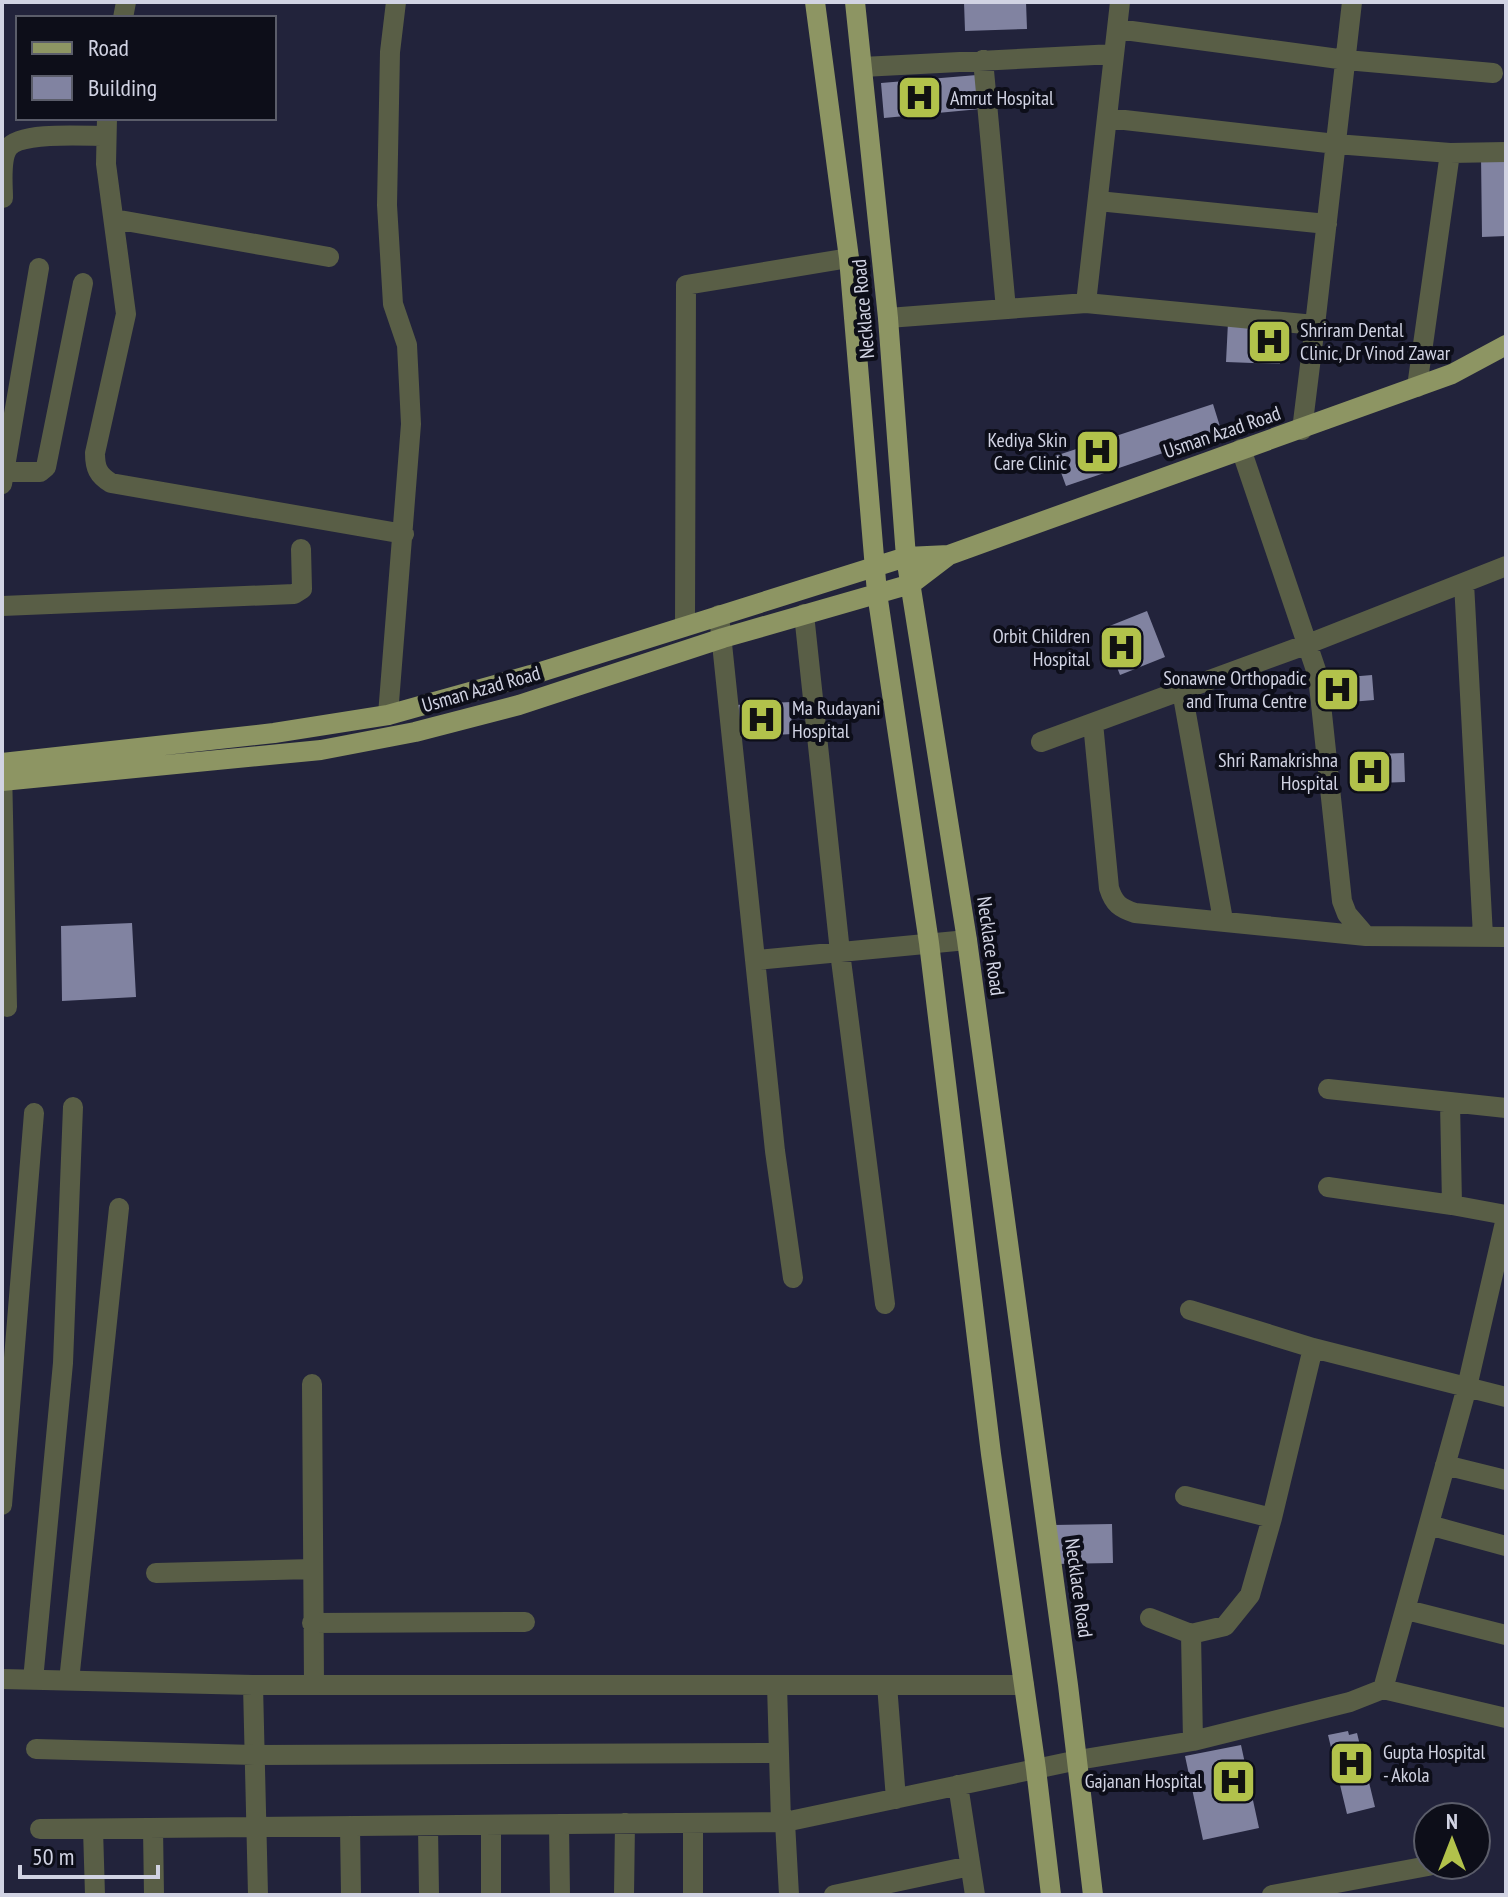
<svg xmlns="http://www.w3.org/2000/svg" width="1508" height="1897" font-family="'PT Sans Narrow',sans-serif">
<rect width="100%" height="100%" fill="#22233b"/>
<path fill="#8183a1" d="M964 2H1026L1027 29 965 31Z
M977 75 980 109 884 118 881 83Z
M1481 155H1506V236L1482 237Z
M1228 322 1282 325 1280 364 1226 362Z
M1213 404 1222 433 1066 486 1055 456Z
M1147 611 1165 657 1120 675 1102 629Z
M1372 675 1374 700 1327 704 1325 679Z
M791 702 792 734 738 737 736 705Z
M1404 753 1405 782 1352 784V755Z
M132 923 136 997 62 1001 61 926Z
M1112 1524 1113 1563 1054 1564 1053 1525Z
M1348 1731 1349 1735 1357 1733 1375 1807 1347 1814 1328 1735Z
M1241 1745 1259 1828 1203 1840 1185 1756Z"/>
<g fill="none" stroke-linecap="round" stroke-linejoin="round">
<path stroke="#595e46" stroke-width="20" d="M123 18 126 2
M1117 29 1346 60 1493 73
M983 60 1006 309
M862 67 1114 54
M107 118 106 164 126 314 95 453C95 468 98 475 111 483L404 534
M1107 118 1336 144 1450 153 1417 387
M1450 153 1506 152
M3 198C3 184 0 159 8 148 21 131 84 136 106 136
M1098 201 1327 224
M114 219 329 257
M1086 303 1315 325 1302 430
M888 318 1086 303 1120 2
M1315 325 1352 2
M1241 449 1318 676 1342 901 1347 914 1366 936 1506 937
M5 472H40L46 467 83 283
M2 484 39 268
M1464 583 1483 936
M2 606 294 594 302 589 301 549
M804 614 840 952 885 1304
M719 615 775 1151 793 1278
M685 626 686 285 849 258
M1182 691 1223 920
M388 715 411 424 407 345 393 304 387 205 390 52 396 2
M1093 723 1109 888C1114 904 1120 908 1135 913L1366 936
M1041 742 1308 644 1506 566
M2 768 7 1007
M757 960 967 940
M1328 1089 1450 1102
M1506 1108 1450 1102 1452 1205 1506 1215
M1328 1187 1452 1205
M1190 1310 1313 1348 1506 1397
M312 1384 314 1684
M1445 1465 1506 1480
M1185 1496 1272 1518
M2 1505 34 1113
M1429 1525 1506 1546
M156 1573 313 1569
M1407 1610 1506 1635
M1150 1618 1191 1634 1225 1626 1250 1595 1272 1518 1313 1348
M312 1623 525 1622
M1191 1634 1193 1741
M2 1679 253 1685
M33 1680 63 1363 73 1107
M69 1681 119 1208
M777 1685 781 1822
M887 1685 896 1799
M1383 1689 1467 1387 1506 1218
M36 1749 254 1755 779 1753
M958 1785 975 1895
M785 1822 789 1895
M693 1823V1895
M559 1824 560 1895
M350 1826 351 1895
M428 1826 429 1895
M153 1828 154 1895
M40 1829 785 1822 1078 1760 1193 1741 1350 1702 1383 1689 1506 1718
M93 1829 95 1895
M258 1895 253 1685H1024
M491 1895V1825
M624 1895 625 1823
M834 1895 970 1866
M1272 1895 1428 1866"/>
<path stroke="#8d9563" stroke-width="20" d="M815 2 849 258 877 593 929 943 991 1454 1036 1769 1051 1895
M855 2 888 318 906 557 967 940 1068 1685 1093 1895
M2 763 274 733 388 715 531 675 906 557 949 555 1452 374 1506 345
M2 781 321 750 415 732 519 705 723 638 911 584 949 555"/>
</g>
<defs>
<symbol id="hospital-square" viewBox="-11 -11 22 22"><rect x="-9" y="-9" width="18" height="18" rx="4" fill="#b2c24b" stroke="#0d0e19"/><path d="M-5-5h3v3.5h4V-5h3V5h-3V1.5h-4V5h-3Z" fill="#111"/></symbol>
</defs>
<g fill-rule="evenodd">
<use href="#hospital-square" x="894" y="72" width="51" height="51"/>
<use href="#hospital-square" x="1244" y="316" width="51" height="51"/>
<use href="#hospital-square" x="1072" y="426" width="51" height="51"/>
<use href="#hospital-square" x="1096" y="622" width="51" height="51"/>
<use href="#hospital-square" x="1312" y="664" width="51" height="51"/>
<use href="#hospital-square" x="736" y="694" width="51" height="51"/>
<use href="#hospital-square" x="1344" y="746" width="51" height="51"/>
<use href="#hospital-square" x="1326" y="1738" width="51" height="51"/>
<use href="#hospital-square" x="1208" y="1756" width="51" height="51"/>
</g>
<g text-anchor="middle" stroke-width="8" stroke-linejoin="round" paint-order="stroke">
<g font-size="20" fill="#d1d3e3" stroke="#0d0e19" text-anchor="end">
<text x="950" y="105" text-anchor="start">Amrut Hospital</text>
<text x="1300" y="337" text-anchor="start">Shriram Dental<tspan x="1300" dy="23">Clinic, Dr Vinod Zawar</tspan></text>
<text x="1067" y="447">Kediya Skin<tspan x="1067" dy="23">Care Clinic</tspan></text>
<text x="1090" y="643">Orbit Children<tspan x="1090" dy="23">Hospital</tspan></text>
<text x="1307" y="685">Sonawne Orthopadic<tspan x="1307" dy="23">and Truma Centre</tspan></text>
<text x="792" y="715" text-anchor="start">Ma Rudayani<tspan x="792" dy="23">Hospital</tspan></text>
<text x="1338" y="767">Shri Ramakrishna<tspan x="1338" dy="23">Hospital</tspan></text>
<text x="1383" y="1759" text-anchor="start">Gupta Hospital<tspan x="1383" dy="23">- Akola</tspan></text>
<text x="1202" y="1788">Gajanan Hospital</text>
</g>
<g font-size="20" fill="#d1d3e3" stroke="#0d0e19">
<text transform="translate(863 309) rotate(-95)" y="7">Necklace Road</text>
<text transform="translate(1222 432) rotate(-19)" y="7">Usman Azad Road</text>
<text transform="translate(481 689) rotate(-16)" y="7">Usman Azad Road</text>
<text transform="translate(991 946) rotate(82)" y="7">Necklace Road</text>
<text transform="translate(1079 1588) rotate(82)" y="7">Necklace Road</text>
</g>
</g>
<rect width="1508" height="1897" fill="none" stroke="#d1d3e3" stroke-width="8"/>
<rect x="16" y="16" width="260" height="104" fill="#0d0e19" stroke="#5b5d6a" stroke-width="2"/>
<rect x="32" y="42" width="40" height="12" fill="#8d9563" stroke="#5b5d6a" stroke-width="2"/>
<text x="88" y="56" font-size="24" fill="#d1d3e3">Road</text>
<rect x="32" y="76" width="40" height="24" fill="#8183a1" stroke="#5b5d6a" stroke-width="2"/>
<text x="88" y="96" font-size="24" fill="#d1d3e3">Building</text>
<g transform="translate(1452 1841)"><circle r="38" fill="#0d0e19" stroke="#5b5d6a" stroke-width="2"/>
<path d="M0-6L14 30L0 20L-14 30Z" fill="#b2c24b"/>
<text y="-12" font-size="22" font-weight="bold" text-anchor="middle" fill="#d1d3e3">N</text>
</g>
<path d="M20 1865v12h138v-12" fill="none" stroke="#d1d3e3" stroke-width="4"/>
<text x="32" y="1865" font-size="24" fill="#d1d3e3" stroke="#0d0e19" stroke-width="6" paint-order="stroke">50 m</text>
</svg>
